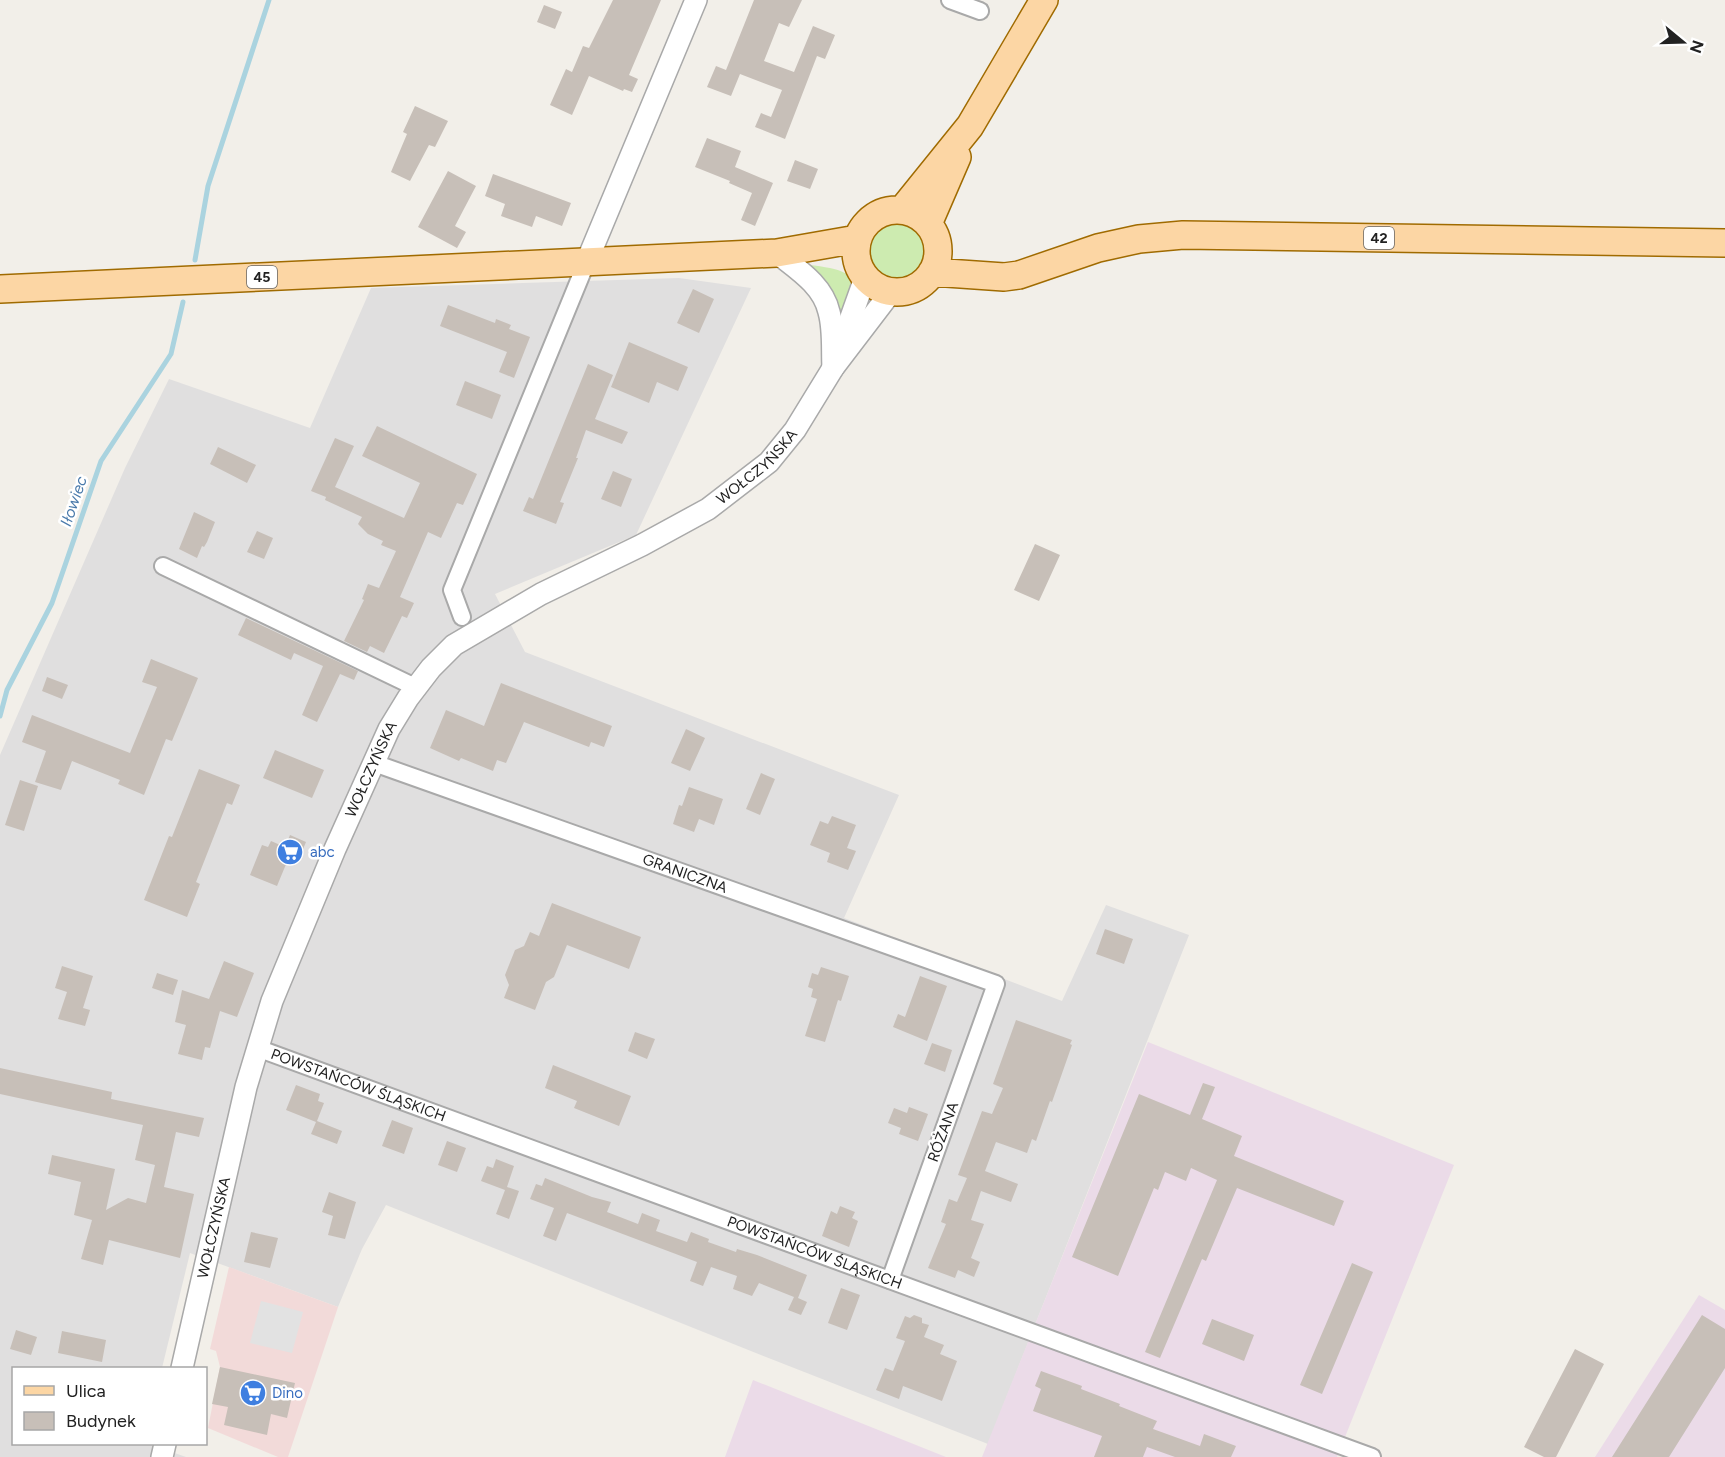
<svg xmlns="http://www.w3.org/2000/svg" width="1725" height="1457" font-family="Figtree,sans-serif">
<rect width="100%" height="100%" fill="#f2efe9"/>
<path fill="#e0dfdf" d="M679 278 751 288 636 535 495 594 525 652 899 795 844 918 1062 1001 1106 905 1189 935 988 1444 766 1357 386 1205 362 1249 338 1307 190 1253 162 1368H14V1444H149L186 1457H0V755L125 468 169 379 310 428 371 288Z"/>
<path fill="#f2dad9" d="M229 1267 338 1307 288 1457H278L208 1428 220 1367 216 1351 210 1349Z"/>
<path fill="#ebdbe8" d="M1148 1042 1454 1165 1337 1457H982Z
M1699 1295 1725 1310V1457H1595Z
M753 1380 946 1457H725Z"/>
<path fill="#cdebb0" d="M867 250a31 31 0 1 1 62 0a31 31 0 1 1-62 0Z
M801 264C866 271 858 277 838 332Z"/>
<path fill="#e2e2e2" d="M261 1301 303 1312 292 1353 250 1343Z"/>
<g fill="none" stroke-linecap="round" stroke-linejoin="round">
<path stroke="#aad3df" stroke-width="5" d="M195 260 208 186 269 0
M0 716 7 690 52 603 101 461 171 354 183 302"/>
</g>
<path fill="#c7bfb8" d="M613 0H661L629 75 638 79 632 92 624 89 623 91 589 76 572 115 550 105 566 69 572 72 583 46 589 48Z
M754 0H802L789 27 779 23 764 61 794 72 813 26 835 35 825 59 817 56 785 139 755 127 761 113 771 117 782 90 740 74 731 96 707 87 716 66 726 70Z
M544 5 562 12 555 29 537 22Z
M415 106 448 121 435 147 429 145 410 181 391 172 407 134 403 132Z
M707 138 741 151 735 167 773 183 755 226 741 220 752 193 729 183 730 181 695 167Z
M795 160 818 169 810 189 787 181Z
M448 171 476 186 455 226 466 232 457 248 418 227Z
M493 174 571 203 562 226 536 216 532 227 501 216 505 204 485 196Z
M693 289 714 299 699 333 677 323Z
M448 305 495 323 496 319 511 325 509 329 530 337 514 378 499 372 507 352 440 326Z
M629 342 688 367 678 391 657 382 649 403 611 387Z
M588 364 613 375 595 419 628 432 622 444 586 430 576 458H578L560 502 564 503 556 524 523 511 529 497 533 499Z
M465 381 501 395 492 419 456 405Z
M377 426 477 474 463 505 457 503 441 538 428 532 400 597 414 603 407 618 402 616 384 653 370 646 367 652 344 641 364 600 362 599 368 584 379 588 396 551 381 545 383 541 368 534 358 524 362 517 325 500 326 497 311 491 335 438 354 446 335 487 404 518 420 483 362 456Z
M218 447 256 465 247 483 210 464Z
M613 471 632 479 621 507 601 499Z
M194 512 215 522 207 542 204 547 202 546 197 558 179 549Z
M257 531 273 538 264 559 247 552Z
M1035 544 1060 555 1039 601 1014 590Z
M246 618 358 671 354 680 340 674 317 722 302 715 323 666 294 653 291 660 238 635Z
M151 659 198 678 172 741 166 739 144 795 118 784 120 780 72 761 61 790 35 782 46 751 22 742 32 715 130 753 157 687 142 682Z
M47 677 68 685 62 699 42 691Z
M501 683 612 726 604 747 591 742 589 747 524 722 506 763 497 760 493 771 461 758 459 761 430 748 446 710 484 726Z
M686 729 705 738 690 771 671 763Z
M275 750 324 770 312 798 263 778Z
M199 769 240 785 232 805 227 803 196 882 200 884 187 917 144 900 169 836 172 837Z
M761 773 775 779 760 815 746 809Z
M20 780 38 786 24 831 5 825Z
M689 787 723 799 714 825 699 819 694 832 673 824 679 805 682 806Z
M832 816 856 825 847 848 856 851 848 870 827 862 830 853 810 845 820 821 828 824Z
M290 835 306 842 298 861 289 857 277 886 250 875 262 845 268 847 271 841 285 847Z
M552 903 641 937 629 969 567 945 554 977 546 982 535 1010 504 998 509 985 505 975 515 950 524 946 530 932 539 936Z
M1105 929 1133 939 1124 964 1096 954Z
M224 961 254 973 237 1017 220 1011 210 1048 205 1047 202 1060 178 1054 186 1025 175 1022 182 990 209 999Z
M62 966 93 976 83 1008 90 1010 85 1026 58 1019 67 992 55 988Z
M821 967 849 976 841 1001 838 1000 825 1042 805 1036 817 999 811 997 813 989 808 987 812 973 818 975Z
M157 973 178 980 173 995 152 988Z
M920 976 947 986 927 1041 893 1027 898 1014 905 1017Z
M1016 1020 1072 1040 1070 1044 1072 1045 1052 1102 1050 1101 1036 1141 1032 1139 1027 1153 996 1142 985 1171 1018 1184 1011 1202 981 1191 971 1220 984 1224 971 1258 980 1262 974 1277 958 1270 955 1278 928 1268 946 1224 941 1222 949 1199 957 1202 967 1178 958 1175 982 1111 992 1114 1003 1088 993 1084Z
M635 1032 655 1039 647 1059 628 1051Z
M932 1043 952 1050 945 1072 924 1064Z
M553 1065 631 1096 619 1126 574 1108 577 1101 545 1088Z
M0 1068 112 1092 111 1099 204 1118 199 1137 176 1132 164 1187 194 1194 180 1258 109 1240 103 1265 81 1259 92 1220 74 1215 81 1182 48 1174 52 1155 115 1169 106 1210 128 1198 146 1203 155 1165 135 1160 143 1125 0 1094Z
M1203 1083 1215 1087 1202 1119 1242 1136 1234 1156 1344 1201 1334 1226 1237 1188 1206 1261 1202 1259 1160 1358 1145 1352 1217 1180 1191 1168 1186 1181 1165 1172 1158 1190 1154 1188 1118 1276 1072 1257 1139 1094 1190 1115Z
M296 1085 320 1094 318 1101 324 1103 317 1121 342 1131 337 1144 311 1134 316 1122 286 1110Z
M909 1107 928 1114 918 1141 899 1134 901 1128 888 1123 894 1108 907 1113Z
M392 1120 413 1128 404 1154 382 1146Z
M447 1141 466 1148 457 1172 438 1165Z
M496 1159 514 1166 507 1187 519 1191 509 1219 496 1214 505 1190 481 1181 487 1166 493 1168Z
M545 1178 592 1197 611 1202 607 1212 638 1224 642 1213 660 1220 656 1231 687 1242 691 1232 709 1239 708 1242 736 1252 737 1249 757 1255 807 1275 798 1298 807 1302 801 1315 788 1310 794 1297 759 1283 752 1296 733 1289 737 1276 711 1267 703 1286 690 1281 697 1262 567 1213 556 1241 543 1236 554 1208 530 1199 536 1184 542 1186Z
M329 1192 356 1202 345 1239 328 1235 333 1216 322 1212Z
M840 1206 855 1212 852 1218 858 1221 849 1247 822 1236 831 1211 837 1214Z
M251 1232 278 1238 270 1268 244 1262Z
M1352 1263 1373 1272 1322 1394 1300 1385Z
M841 1288 860 1295 847 1330 828 1323Z
M914 1315 922 1318V1323L929 1325 924 1337 944 1345 940 1354 957 1361 942 1401 903 1386 899 1399 876 1390 885 1368 893 1371 905 1341 896 1338 905 1316 910 1318Z
M1702 1315 1725 1329V1368L1669 1457H1612Z
M1212 1319 1254 1335 1244 1361 1202 1344Z
M16 1330 37 1337 31 1355 10 1349Z
M62 1331 106 1340 102 1362 58 1353Z
M1575 1349 1604 1364 1556 1457H1544L1524 1447Z
M220 1367 295 1383 287 1418 271 1414 267 1435 224 1425 228 1407 212 1404Z
M1041 1371 1082 1386 1081 1389 1120 1404 1119 1406 1157 1421 1153 1429 1200 1446 1204 1434 1236 1446 1231 1457H1175L1147 1447 1143 1457H1094L1102 1436 1033 1411 1041 1389 1035 1386Z"/>
<g fill="none" stroke-linecap="round" stroke-linejoin="round">
<defs>
<g id="minor">
<path d="M950 0 980 11"/>
<path d="M163 566 415 687"/>
<path d="M462 617 452 590 587 261"/>
<path id="s1" d="M374 763 996 984 890 1280"/>
<path id="s2" d="M257 1048 1372 1457"/>
</g>
<g id="tertiary">
<path d="M777 253C797 269 823 285 829 312 834 329 832 350 833 368"/>
<path d="M587 261 696 0"/>
<path d="M840 348 865 278"/>
<path id="s3" d="M182 1368 246 1087 272 1001 335 849 389 729 408 698 431 668 454 645 541 594 642 545 708 509 769 462 795 430 833 368 891 292"/>
<path d="M162 1457 165 1444"/>
</g>
<path id="primary" d="M903 209 970 126 1044 0
M856 251a41 41 0 1 1 82 0a41 41 0 1 1-82 0Z
M928 224 957 157
M932 272 1004 277 1019 275 1098 248 1139 239 1183 235 1725 243
M0 289 777 253 857 239"/>
</defs>
<use href="#minor" stroke="#a9a9a9" stroke-width="20"/>
<use href="#tertiary" stroke="#a9a9a9" stroke-width="24"/>
<use href="#primary" stroke="#a06b00" stroke-width="30"/>
<use href="#minor" stroke="#fff" stroke-width="16"/>
<use href="#tertiary" stroke="#fff" stroke-width="21"/>
<use href="#primary" stroke="#fcd6a4" stroke-width="27"/>
</g>
<defs>
<symbol id="supermarket-disc" viewBox="-11 -11 22 22"><circle r="9.5" fill="#3f7fe0" stroke="#fff"/><path d="M-6-5.5h2.5l.6 2H6L4.5 2H-2.5L-4.4-4H-6ZM-1.5 3.2a1.3 1.3 0 1 0 .1 0ZM3 3.2a1.3 1.3 0 1 0 .1 0Z" fill="#fff"/></symbol>
</defs>
<g fill-rule="evenodd">
<use href="#supermarket-disc" x="275" y="837" width="30" height="30"/>
<use href="#supermarket-disc" x="238" y="1378" width="30" height="30"/>
</g>
<g text-anchor="middle" stroke-width="5" stroke-linejoin="round" paint-order="stroke">
<g fill="#fff" stroke="#646464" stroke-width="1.5">
<rect x="1364" y="227" width="30" height="22" rx="4.5"/>
<rect x="247" y="266" width="30" height="22" rx="4.5"/>
</g>
<g font-size="14" font-weight="bold" fill="#222">
<text x="1379" y="243">42</text>
<text x="262" y="282">45</text>
</g>
<g font-size="15" fill="#222" stroke="#fff">
<text dy="5" stroke="none"><textPath href="#s3" startOffset="1134">WOŁCZYŃSKA</textPath></text>
<text dy="5" stroke="none"><textPath href="#s3" startOffset="630">WOŁCZYŃSKA</textPath></text>
<text dy="5" stroke="none"><textPath href="#s1" startOffset="330">GRANICZNA</textPath></text>
<text dy="5" stroke="none"><textPath href="#s2" startOffset="108">POWSTAŃCÓW ŚLĄSKICH</textPath></text>
<text transform="translate(943 1132) rotate(-70)" y="5">RÓŻANA</text>
<text dy="5" stroke="none"><textPath href="#s3" startOffset="144">WOŁCZYŃSKA</textPath></text>
<text dy="5" stroke="none"><textPath href="#s2" startOffset="594">POWSTAŃCÓW ŚLĄSKICH</textPath></text>
</g>
<g font-size="15" fill="#366cbe" stroke="#fff" text-anchor="start">
<text x="310" y="857">abc</text>
<text x="272" y="1398">Dino</text>
</g>
<g font-size="16" font-style="italic" fill="#4a7aab" stroke="#fff">
<text transform="translate(73 501) rotate(-71)" y="6">Iłowiec</text>
</g>
</g>
<rect x="12" y="1367" width="195" height="78" fill="#ffffff" stroke="#a7a7a7" stroke-width="1.5"/>
<rect x="24" y="1386" width="30" height="9" fill="#fcd6a4" stroke="#a7a7a7" stroke-width="1.5"/>
<text x="66" y="1397" font-size="18" fill="#222222">Ulica</text>
<rect x="24" y="1412" width="30" height="18" fill="#c7bfb8" stroke="#a7a7a7" stroke-width="1.5"/>
<text x="66" y="1427" font-size="18" fill="#222222">Budynek</text>
<g transform="translate(1683 42) rotate(109)" stroke="#ffffff" stroke-width="4.5" paint-order="stroke">
<path d="M0-4.5L10 22L0 15L-10 22Z" fill="#222222"/>
<text y="-9" font-size="16" font-weight="bold" text-anchor="middle" fill="#222222">N</text>
</g>
</svg>
